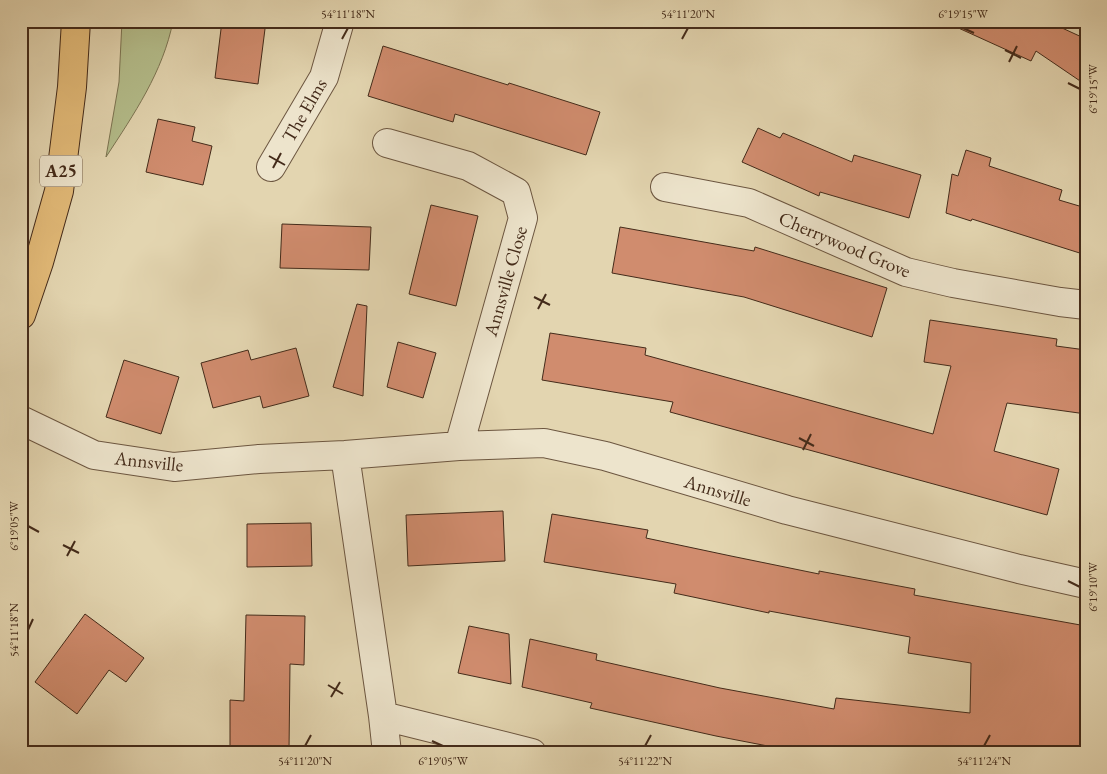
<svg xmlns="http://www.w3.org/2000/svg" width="1107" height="774" font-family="'EB Garamond',serif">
<rect width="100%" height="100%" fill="#e3d5b0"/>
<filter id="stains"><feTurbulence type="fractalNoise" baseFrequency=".004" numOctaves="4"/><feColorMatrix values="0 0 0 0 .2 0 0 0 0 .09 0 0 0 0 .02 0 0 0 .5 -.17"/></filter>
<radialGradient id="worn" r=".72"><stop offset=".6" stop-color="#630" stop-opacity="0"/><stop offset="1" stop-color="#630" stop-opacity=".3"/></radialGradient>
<path fill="#b4bd8b" stroke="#7c7452" d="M122 21H173C163 72 134 114 106 157L119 82Z"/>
<path fill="#d08c6e" stroke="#442b1a" d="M222 21H266L258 84 215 78Z
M943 21H1049V22L1086 39V85L1036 51 1031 61Z
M383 46 508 85 509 83 600 112 586 155 455 114 453 122 368 96Z
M158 119 195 127 192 141 212 146 203 185 146 172Z
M758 128 780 138 783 133 852 162 854 155 921 175 909 218 820 192 819 196 742 162Z
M966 150 991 158 989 166 1062 190 1059 200 1086 208V255L972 219 971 221 946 213 952 174 958 176Z
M431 205 478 216 456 306 409 294Z
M282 224 371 227 369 270 280 268Z
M620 227 754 251 755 247 887 288 872 337 744 297 612 273Z
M357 304 367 306 363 396 333 387Z
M930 320 1057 339 1056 346 1086 350V414L1007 403 994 451 1059 469 1047 515 670 412 673 402 542 380 550 333 646 348 645 355 933 434 951 366 924 362Z
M398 342 436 353 423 398 387 387Z
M296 348 309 396 263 408 260 396 213 408 201 363 248 350 251 360Z
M124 360 179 377 161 434 106 417Z
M503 511 505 561 408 566 406 515Z
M552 514 648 530 646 538 731 556 819 574V571L915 589 914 595 1086 626V753H888L822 746 821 753H804L716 736 590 708 592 703 522 687 530 639 597 654 596 660 720 688 834 709 836 698 970 713 971 663 908 653 910 637 769 611V613L674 593 676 584 544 562Z
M311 523 312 566 247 567V524Z
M85 614 144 658 126 682 109 670 77 714 35 682Z
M246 615 305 616 304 665 290 664 289 750H230V700L244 701Z
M469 626 509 634 511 684 458 673Z"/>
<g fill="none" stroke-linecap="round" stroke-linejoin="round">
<defs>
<path id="minor" d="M387 143 468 166 516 192 523 218 459 446
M271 167 324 77 340 21
M665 187 749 203 906 272 953 283 1060 302 1086 305
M21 420 94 455 174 467 259 459 345 455 459 446 544 443 605 456 787 510 1019 569 1086 584
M345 455 383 716 387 753
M383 716 532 753"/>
<path id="primary" d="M21 315 39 262 59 191 72 87 76 21"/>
</defs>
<use href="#minor" stroke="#6c5640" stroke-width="30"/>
<use href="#primary" stroke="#442b1a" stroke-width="30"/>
<use href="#minor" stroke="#ede4cc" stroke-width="28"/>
<use href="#primary" stroke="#e2ba78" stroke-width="28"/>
</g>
<path fill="none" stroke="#442b1a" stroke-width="2" d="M963 28 974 33M342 39 348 28M682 39 688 28M1005 50 1021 58M1009 62 1017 46M1068 83 1080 89M269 156 285 165M273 168 281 153M534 297 550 305M538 309 546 294M799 438 814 446M803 450 811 434M28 526 39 532M63 545 79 553M67 556 75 541M1068 581 1080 587M28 630 33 619M328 685 343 694M331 697 340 682M432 741 443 746M305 746 311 735M645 746 651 735M984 746 990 735"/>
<g text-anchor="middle" stroke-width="4.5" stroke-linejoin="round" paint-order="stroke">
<rect fill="#ede4cc" stroke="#77624f" stroke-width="1" x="40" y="155.5" width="42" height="31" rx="4"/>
<g font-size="18" font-weight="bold" fill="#442b1a">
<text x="61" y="177">A25</text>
</g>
<g font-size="19" fill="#442b1a" stroke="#ede4cc">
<text transform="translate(304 110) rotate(-60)" y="7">The Elms</text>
<text transform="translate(845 244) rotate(23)" y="7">Cherrywood Grove</text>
<text transform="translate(505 281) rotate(-74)" y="7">Annsville Close</text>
<text transform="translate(149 461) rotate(6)" y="7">Annsville</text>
<text transform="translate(718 490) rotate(17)" y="7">Annsville</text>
</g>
</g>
<rect width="1107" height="774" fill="none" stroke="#e3d5b0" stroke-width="55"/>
<rect x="28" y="28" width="1052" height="718" fill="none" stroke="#442b1a" stroke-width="2"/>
<g font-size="12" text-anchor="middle" fill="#442b1a">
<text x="348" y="18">54°11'18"N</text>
<text x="688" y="18">54°11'20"N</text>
<text x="963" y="18">6°19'15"W</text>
<text transform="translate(1093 89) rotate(-90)" y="4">6°19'15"W</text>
<text transform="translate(14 526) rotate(-90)" y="4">6°19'05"W</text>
<text transform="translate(1093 587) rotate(-90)" y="4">6°19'10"W</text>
<text transform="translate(14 630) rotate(-90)" y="4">54°11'18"N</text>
<text x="305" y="765">54°11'20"N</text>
<text x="443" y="765">6°19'05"W</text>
<text x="645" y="765">54°11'22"N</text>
<text x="984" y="765">54°11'24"N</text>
</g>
<rect width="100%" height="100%" filter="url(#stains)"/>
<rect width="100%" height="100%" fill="url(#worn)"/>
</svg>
